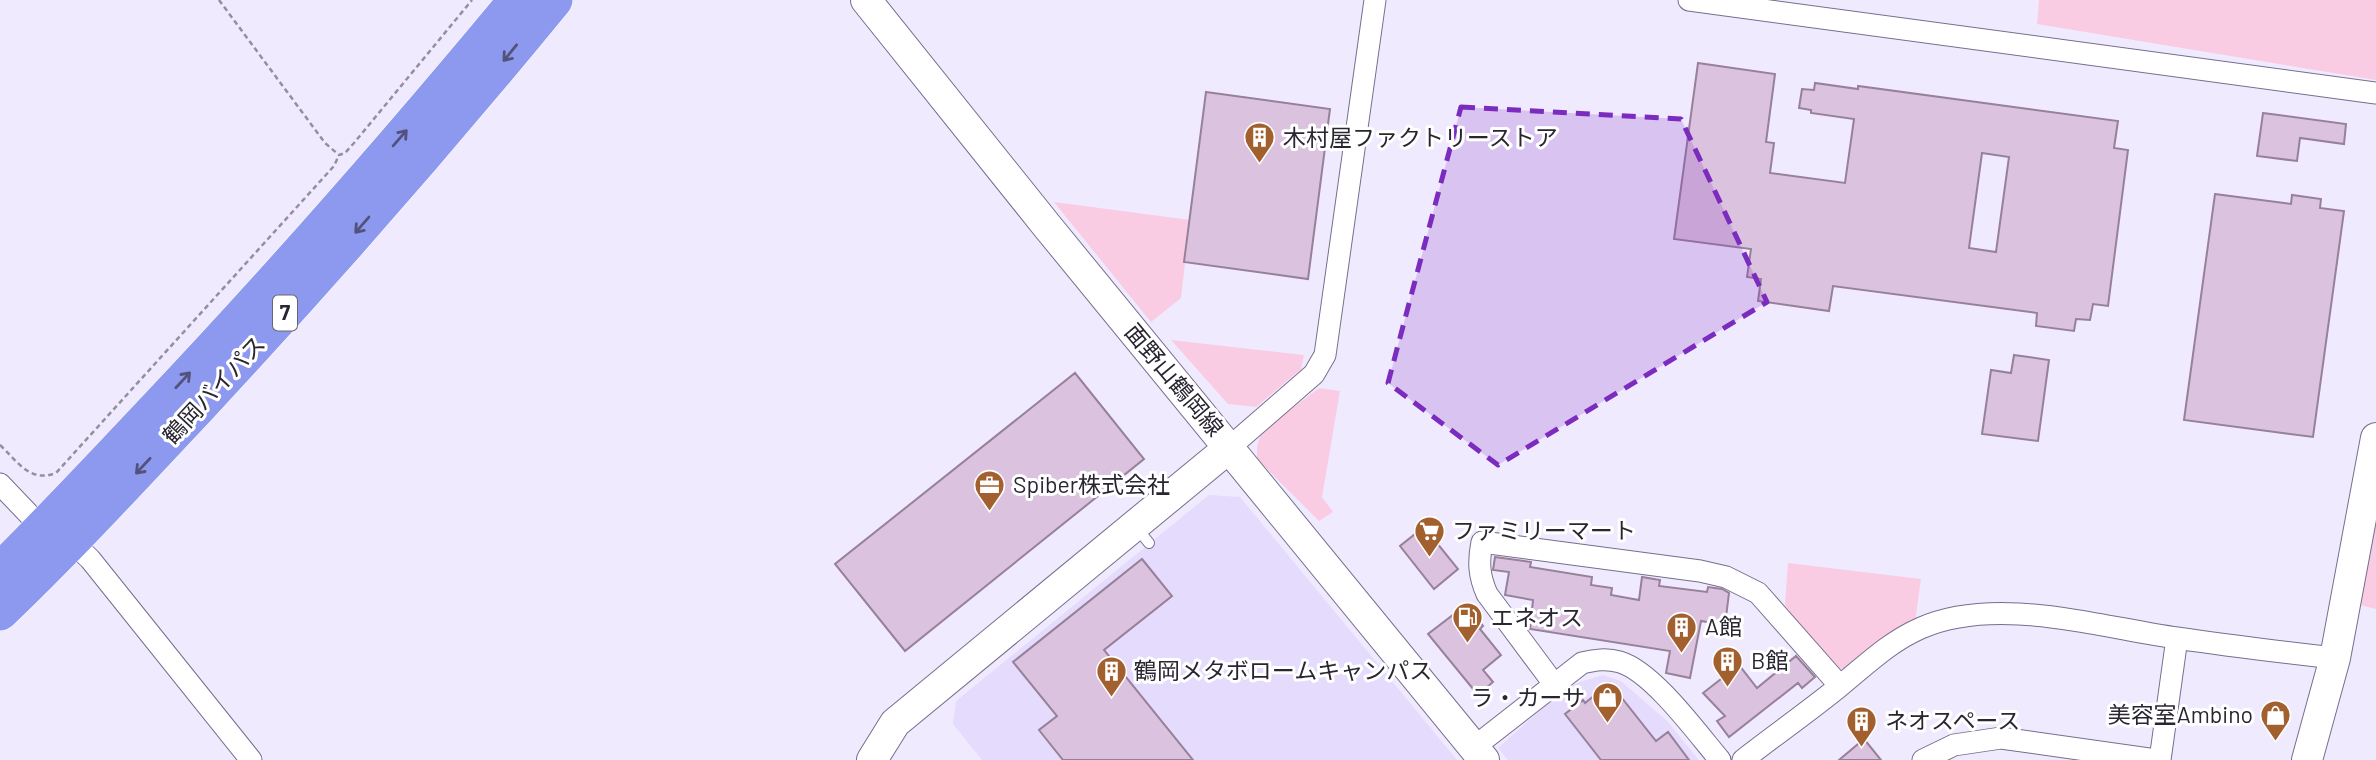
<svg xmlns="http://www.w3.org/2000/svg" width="2376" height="760" font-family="Barlow,'Noto Sans JP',sans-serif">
<rect width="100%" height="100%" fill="#f0eafe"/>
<path fill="#e5dbfc" d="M1209 495 1240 497 1457 760H982L953 724 956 701Z
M1603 675 1621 681 1667 721 1699 760H1508L1498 748 1562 691 1577 683Z"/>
<path fill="#f9cce4" d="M2039 0H2376V80L2037 24Z
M1054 202 1190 220 1181 298 1151 322Z
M1171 340 1304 355 1301 369 1256 407 1228 404Z
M1319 388 1340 391 1322 497 1333 512 1319 521 1257 459V446L1262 431Z
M2376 483V609L2356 604Z
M1788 563 1921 579 1915 622 1849 669 1833 668 1785 605Z"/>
<path fill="#dbc2de" stroke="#97809a" stroke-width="2" fill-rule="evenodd" d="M1698 63 1775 74 1766 142 1774 143 1770 173 1845 183 1854 119 1811 113V110L1799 108 1802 89 1814 90 1815 83 1858 89V86L2118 121 2114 148 2128 150 2108 306 2093 304 2090 320 2076 319 2074 331 2036 326 2037 313 1833 286 1829 311 1758 301 1761 279 1747 277 1751 249 1674 239ZM1982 153 2009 157 1996 252 1969 248Z
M1206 92 1330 109 1308 279 1184 262Z
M2263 113 2346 124 2344 144 2300 138 2297 161 2257 156Z
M2215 194 2291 204 2292 195 2321 199 2320 208 2344 211 2313 437 2184 420Z
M2014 355 2049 360 2038 441 1982 434 1991 370 2011 373Z
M1075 373 1144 459 905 651 835 564Z
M1424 527 1458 569 1434 589 1400 546Z
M1495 557 1531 562 1530 567 1592 577 1591 585 1612 588 1611 595 1639 600 1642 577 1660 580 1659 586 1707 592 1708 587 1722 589 1729 593 1725 625 1701 621 1690 678 1666 673 1670 651 1530 629 1533 600 1505 595 1509 572 1493 570Z
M1142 559 1172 596 1104 650 1193 760H1063L1039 730 1057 716 1013 662Z
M1466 605 1483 626 1480 629 1501 655 1483 670 1493 682 1478 695 1428 634Z
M1796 656 1815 677 1802 688 1798 683 1729 737 1717 721 1725 716 1703 693 1739 665 1757 688Z
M1610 683 1656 741 1668 732 1689 760H1601L1565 714 1583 700 1585 703Z
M1864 739 1881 760H1839Z"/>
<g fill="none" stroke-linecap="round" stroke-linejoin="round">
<defs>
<path id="lane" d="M1136 527 1149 543"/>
<path id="street" d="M1689 0 2376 93
M1230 447 1314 374 1325 355 1375 0
M0 484 43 529
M72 542 90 559 251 760
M1554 684 1487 594C1479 576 1478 562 1482 542L1700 571 1726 577 1758 593 1840 686
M1473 748 1582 663C1595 660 1606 658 1620 662 1653 672 1697 733 1720 760
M1743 760C1775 735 1808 712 1840 686 1866 665 1889 642 1921 628 1996 595 2099 627 2177 638 2230 646 2282 652 2335 658
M1923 760 1954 745 2001 738 2156 760
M2160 760 2177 638"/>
<path id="secondary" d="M866 0 1047 226 1484 760
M872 760 895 723 1230 447
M2307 760 2335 658 2376 438"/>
<path id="highway" d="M0 571C53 519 104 464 155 410 280 278 400 141 517 0
M0 612C69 546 133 476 199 406 321 275 440 139 554 0"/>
</defs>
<use href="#lane" stroke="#776e8c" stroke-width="12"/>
<use href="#street" stroke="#776e8c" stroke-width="23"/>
<use href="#secondary" stroke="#776e8c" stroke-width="32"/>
<use href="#highway" stroke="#fff" stroke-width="38"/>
<path stroke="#948f9f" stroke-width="2.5" stroke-dasharray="5 3.5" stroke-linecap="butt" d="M219 0 325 143 339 155 345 153 354 143 472 0
M0 445C18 462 30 483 56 473L334 166 339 155"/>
<use href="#lane" stroke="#fff" stroke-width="10"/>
<use href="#street" stroke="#fff" stroke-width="21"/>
<use href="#secondary" stroke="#fff" stroke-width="30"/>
<use href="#highway" stroke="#8d99ee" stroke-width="37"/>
</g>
<defs><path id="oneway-shaft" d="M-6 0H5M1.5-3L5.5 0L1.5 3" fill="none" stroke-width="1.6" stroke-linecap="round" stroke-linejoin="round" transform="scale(1.75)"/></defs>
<g stroke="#51537d">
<use href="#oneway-shaft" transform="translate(510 53) rotate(129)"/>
<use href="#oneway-shaft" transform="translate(400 138) rotate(-49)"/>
<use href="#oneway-shaft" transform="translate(362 225) rotate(131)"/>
<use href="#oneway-shaft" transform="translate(183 380) rotate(-47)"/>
<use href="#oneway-shaft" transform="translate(143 466) rotate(133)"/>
</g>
<path fill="#7b2cbf" fill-opacity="0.2" stroke="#7b2cbf" stroke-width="5" stroke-dasharray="14 9" stroke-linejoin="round" d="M1461 107 1681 119 1767 302 1498 465 1388 383Z"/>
<defs>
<symbol id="building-pin" viewBox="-11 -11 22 30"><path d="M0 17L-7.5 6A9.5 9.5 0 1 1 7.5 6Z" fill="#a2602e" stroke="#fff"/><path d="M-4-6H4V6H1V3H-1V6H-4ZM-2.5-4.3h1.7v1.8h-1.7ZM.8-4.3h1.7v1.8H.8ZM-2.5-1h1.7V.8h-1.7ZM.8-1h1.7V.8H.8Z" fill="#fff"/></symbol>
<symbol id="office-pin" viewBox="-11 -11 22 30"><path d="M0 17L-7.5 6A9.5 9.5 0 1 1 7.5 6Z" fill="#a2602e" stroke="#fff"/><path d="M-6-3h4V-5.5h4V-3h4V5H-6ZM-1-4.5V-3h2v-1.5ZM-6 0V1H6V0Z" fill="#fff"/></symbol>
<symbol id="supermarket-pin" viewBox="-11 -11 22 30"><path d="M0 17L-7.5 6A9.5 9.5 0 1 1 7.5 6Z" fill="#a2602e" stroke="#fff"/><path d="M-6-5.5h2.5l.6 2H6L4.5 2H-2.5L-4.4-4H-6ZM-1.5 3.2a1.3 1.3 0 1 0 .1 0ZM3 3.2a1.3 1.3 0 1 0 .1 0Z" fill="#fff"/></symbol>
<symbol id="fuel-pin" viewBox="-11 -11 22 30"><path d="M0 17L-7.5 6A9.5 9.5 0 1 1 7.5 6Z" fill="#a2602e" stroke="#fff"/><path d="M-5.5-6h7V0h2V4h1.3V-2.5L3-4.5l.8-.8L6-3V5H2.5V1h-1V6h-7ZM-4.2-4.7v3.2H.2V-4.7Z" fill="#fff"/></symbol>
<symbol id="shop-pin" viewBox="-11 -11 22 30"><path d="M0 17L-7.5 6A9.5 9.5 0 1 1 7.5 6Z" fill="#a2602e" stroke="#fff"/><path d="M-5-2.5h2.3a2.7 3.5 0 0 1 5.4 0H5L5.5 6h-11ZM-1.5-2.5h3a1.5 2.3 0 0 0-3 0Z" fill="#fff"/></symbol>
</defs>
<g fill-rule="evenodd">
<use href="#building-pin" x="1242" y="120" width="35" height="47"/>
<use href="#office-pin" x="972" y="468" width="35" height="47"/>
<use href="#supermarket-pin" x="1412" y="514" width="35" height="47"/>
<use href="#fuel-pin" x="1450" y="600" width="35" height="47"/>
<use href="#building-pin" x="1664" y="610" width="35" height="47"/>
<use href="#building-pin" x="1710" y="644" width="35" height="47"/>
<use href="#building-pin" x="1094" y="654" width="35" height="47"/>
<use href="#shop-pin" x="1590" y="680" width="35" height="47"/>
<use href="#shop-pin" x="2258" y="698" width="35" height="47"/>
<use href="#building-pin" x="1844" y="704" width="35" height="47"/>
</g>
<g text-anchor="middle" stroke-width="6" stroke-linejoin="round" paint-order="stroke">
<rect fill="#fff" stroke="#69666f" stroke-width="2" x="273" y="295.5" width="24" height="35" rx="5"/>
<g font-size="21" font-weight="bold" fill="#292531">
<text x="285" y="320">7</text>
</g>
<g font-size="23" fill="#292531" stroke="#fff" text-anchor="start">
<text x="1283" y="146">木村屋ファクトリーストア</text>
<text x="1013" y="493">Spiber株式会社</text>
<text x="1452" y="539">ファミリーマート</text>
<text x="1491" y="626">エネオス</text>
<text x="1705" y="635">A館</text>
<text x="1751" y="669">B館</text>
<text x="1134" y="679">鶴岡メタボロームキャンパス</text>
<text x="1585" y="706" text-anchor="end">ラ・カーサ</text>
<text x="2253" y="723" text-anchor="end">美容室Ambino</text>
<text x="1885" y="729">ネオスペース</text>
</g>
<g font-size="23" fill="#292531" stroke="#fff">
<text transform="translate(1174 380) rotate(50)" y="8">面野山鶴岡線</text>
<text transform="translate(214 390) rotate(-47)" y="8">鶴岡バイパス</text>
</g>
</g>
</svg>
